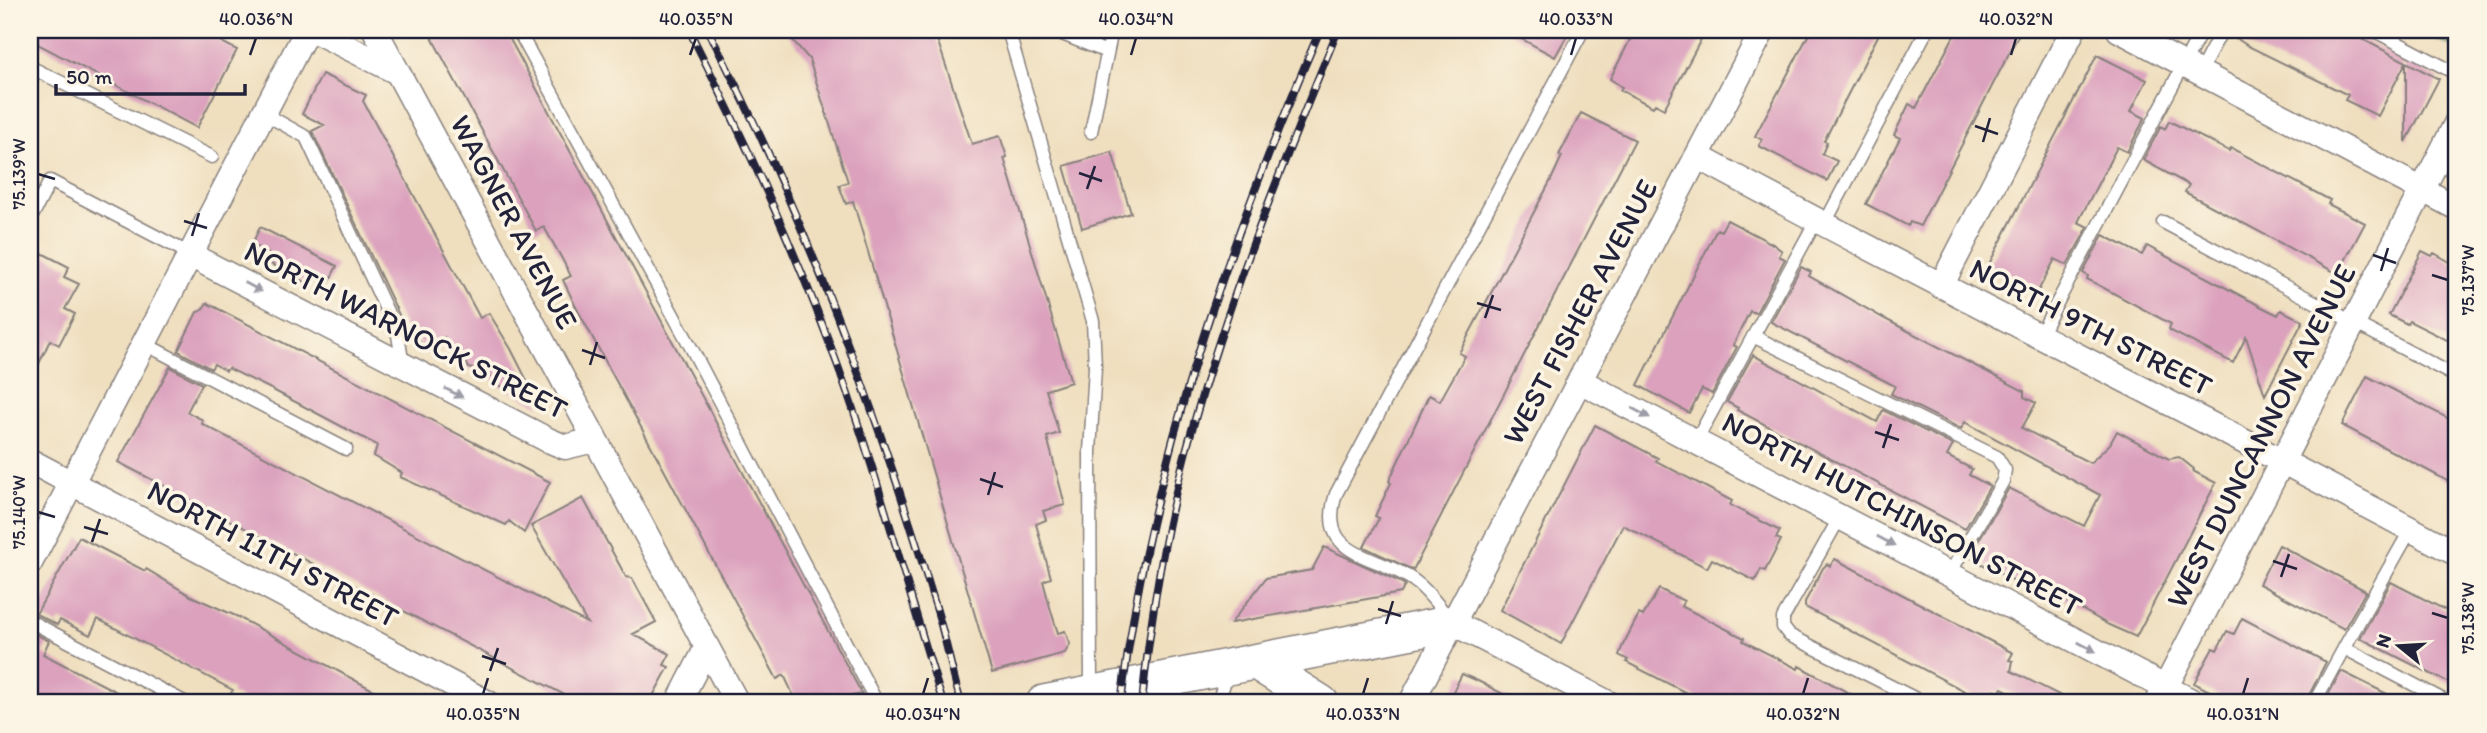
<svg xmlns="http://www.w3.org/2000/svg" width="2487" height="733" font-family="Itim,sans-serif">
<rect width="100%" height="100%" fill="#fcf5e5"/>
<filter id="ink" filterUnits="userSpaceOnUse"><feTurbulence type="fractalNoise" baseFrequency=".0143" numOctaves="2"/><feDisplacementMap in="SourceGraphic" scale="14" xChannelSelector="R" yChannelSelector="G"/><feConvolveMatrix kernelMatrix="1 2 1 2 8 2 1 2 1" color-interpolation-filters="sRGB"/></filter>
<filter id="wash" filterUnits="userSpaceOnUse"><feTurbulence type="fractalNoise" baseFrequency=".00686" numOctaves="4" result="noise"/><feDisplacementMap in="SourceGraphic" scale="28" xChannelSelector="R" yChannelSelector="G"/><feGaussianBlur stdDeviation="1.57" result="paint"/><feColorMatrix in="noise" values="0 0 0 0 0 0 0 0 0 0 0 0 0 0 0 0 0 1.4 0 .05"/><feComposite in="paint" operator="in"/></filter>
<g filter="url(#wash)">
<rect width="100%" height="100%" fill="#efdfbf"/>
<path fill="#7ec784" stroke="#507460" stroke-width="2" d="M2417 30H2457V49Z"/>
<g id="blocks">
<path fill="#dba1bd" d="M30 30H199L237 50 197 128 30 40Z
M442 30H505L862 694 846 697 847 700 813 703 795 699 784 675 777 679 575 305 563 280 571 276 561 257 544 227 536 231 431 36Z
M784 30H934L972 144 1000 136 1007 157 1004 158 1071 382 1046 390 1059 433 1047 437 1065 505 1043 511 1046 520 1036 524 1051 578 1043 581 1051 611 1058 633 1065 631 1070 644 1065 653 992 673 853 201 846 204 839 185 848 182 809 59Z
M1505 30H1570L1555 57Z
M1635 30H1706L1664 109 1655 104 1653 107 1620 90 1622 87 1610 79Z
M1811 30H1881L1824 141 1827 142 1822 154 1837 161 1827 181 1759 146 1762 140 1755 136Z
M1957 30H2021L1920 226 1910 222 1908 226 1866 204 1900 138 1894 135 1909 104 1916 108Z
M2231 30H2345L2439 79 2406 142V62L2378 116 2345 100 2348 95 2248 46 2230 34Z
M2097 55 2147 80 2131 111 2145 118 2127 152 2117 147 2078 222 2088 227 2067 265 2055 259 2037 293 1988 266Z
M322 74 366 95 363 101 480 318 489 313 511 349 540 406 495 383 482 364 474 369 469 368 465 360 460 363 444 337 423 348 414 331 408 334 312 131 324 125 302 114Z
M1581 113 1635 140 1413 570 1364 547 1379 518 1375 516 1391 483 1389 481 1429 395 1440 401 1465 356 1459 353 1551 180 1562 156 1559 155Z
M2169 121 2229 151 2231 148 2330 200 2328 204 2365 223 2338 274 2185 192 2189 185 2143 160 2161 126 2165 129Z
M1112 152 1131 213 1082 228 1064 166Z
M1727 220 1773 244 1782 251 1779 256 1785 259 1756 313 1750 311 1733 345 1737 347 1712 394 1702 389 1689 413 1638 385 1717 229 1721 231Z
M260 227 337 266 328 284 311 276 307 283 265 261 269 254 252 244Z
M2103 235 2142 255 2147 246 2266 309 2278 315 2281 310 2303 321 2265 395 2246 337 2233 363 2171 331 2169 329 2171 324 2087 279 2088 276 2083 273Z
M36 250 69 267 64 277 79 284 65 309 75 314 59 345 50 340 30 383V263Z
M2422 251 2432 256 2434 253 2457 266V345L2409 321 2407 324 2389 315Z
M1801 267 1811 272 1809 276 1885 319 2024 391V397L2036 403 2022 428 2090 463 2110 444 2117 431 2169 459 2179 457 2194 469 2193 471 2216 483 2136 637 2109 625 2048 590 2045 597 1969 557 2009 488 2084 526 2100 495 1965 422 1961 429 1891 394 1895 386 1771 322Z
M207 303 550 482 524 533 509 521 506 525 400 477 402 473 374 456 377 445 271 389 228 368 226 371 214 364 211 369 178 351 197 312 201 311Z
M1753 355 1877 422 1883 410 1953 445 1947 456 1972 469 1969 475 1990 486 1965 529 1737 410 1738 408 1727 402Z
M170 367 202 384 187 412 203 420 202 424 587 623 531 526 583 498 626 577 632 578 656 622 633 634 670 654 664 665 669 667 649 703H580L118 462Z
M2367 376 2457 423V486L2342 425Z
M1595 425 1658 458 1656 461 1732 501 1730 505 1780 531 1776 538 1781 540 1765 571 1761 569 1755 581 1712 559 1707 568 1623 525 1561 644 1500 610Z
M79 537 145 571 146 569 191 596 236 616 397 703H250L231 693 233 690 98 619 90 635 60 620 57 625 36 614Z
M2279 545 2366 591 2344 629 2259 584Z
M1324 547 1398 581 1405 585 1401 593 1231 623 1266 578 1312 570Z
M1835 559 2013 653 2009 660 2013 661 2011 671 2075 703H2032L2002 688 1999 693 1994 690 1987 703 1805 607V602L1823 568 1827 564 1830 566Z
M2391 582 2457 616V687L2360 638Z
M1659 589 1684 601 1681 606 1744 638 1743 641 1798 669 1799 666 1867 703H1706L1626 662 1628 660 1619 655 1623 645 1639 614 1643 616Z
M2242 618 2326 662 2305 703H2232L2194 683 2213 648 2217 650 2227 631 2234 634Z
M30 631 49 641 43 654 138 703H30Z
M2341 671 2405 703H2324Z
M1462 674 1478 681 1520 703H1447Z"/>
</g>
</g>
<g filter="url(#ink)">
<use href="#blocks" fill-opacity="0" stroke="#88807d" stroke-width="2"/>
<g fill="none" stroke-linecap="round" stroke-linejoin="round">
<defs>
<path id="lane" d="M518 30 694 353 877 703
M1008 30 1093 321 1095 367 1090 452 1091 690
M1052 30 1107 52
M2373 30 2457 74
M30 67 212 157
M2200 72 2222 30
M265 114 306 137 398 335 403 366
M1091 132 1112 30
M30 220 50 181 192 255
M2163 222 2457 377
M1824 225 1927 30
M1753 336 1997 457 2005 470 2003 481 1949 575
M2039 337 2202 30
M145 344 346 449
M1696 441 1816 221
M1840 517 1783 618V627L1789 635 1924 703
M1450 620C1440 608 1429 592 1417 583 1380 553 1315 560 1336 494L1583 30
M30 621 186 703
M2344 648 2411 529
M1218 703 1228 671
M2314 703 2344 648 2449 703"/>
<path id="street" d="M313 30 397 72
M375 30 737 703
M2119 30 2457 208
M1697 156C1948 293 2206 418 2457 554
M192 256 548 440 565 447 594 440
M1941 286 2073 30
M1580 381 2195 703
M30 461 488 703
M30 563 307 30
M1453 623 1608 703
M2159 700 2457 122
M678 703 706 649
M1411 703 1763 30"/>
<path id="secondary" d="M1256 662 1321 703
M1044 703 1453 623"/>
</defs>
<use href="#lane" stroke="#88807d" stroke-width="15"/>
<use href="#street" stroke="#88807d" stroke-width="27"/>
<use href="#secondary" stroke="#88807d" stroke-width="38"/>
<use href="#lane" stroke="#fff" stroke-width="12"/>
<use href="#street" stroke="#fff" stroke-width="24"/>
<use href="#secondary" stroke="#fff" stroke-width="35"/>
<defs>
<path id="rail" d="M689 30C745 140 797 253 839 369 879 479 908 592 943 703
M708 30C803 212 875 404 934 601 945 634 951 669 961 703
M1121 703C1149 468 1227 246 1320 30
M1142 703C1151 612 1166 521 1191 433 1230 295 1283 162 1338 30"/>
</defs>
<use href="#rail" stroke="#22223b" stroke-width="8"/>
<use href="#rail" stroke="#fcf5e5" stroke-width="5" stroke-dasharray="16" stroke-linecap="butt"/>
</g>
<defs><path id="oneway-solid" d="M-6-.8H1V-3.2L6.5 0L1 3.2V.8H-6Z" transform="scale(1.75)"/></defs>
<g fill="#9c9ca7">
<use href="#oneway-solid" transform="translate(253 287) rotate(28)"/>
<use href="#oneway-solid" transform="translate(454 393) rotate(27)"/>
<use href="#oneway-solid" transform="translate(1641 413) rotate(28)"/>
<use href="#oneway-solid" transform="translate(1886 541) rotate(28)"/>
<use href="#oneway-solid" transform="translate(2087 647) rotate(28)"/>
</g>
</g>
<path fill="none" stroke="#22223b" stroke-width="2.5" d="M250 55 256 38M690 55 696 38M1131 55 1136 38M1571 55 1576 38M2011 55 2016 38M1975 126 1998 134M1983 142 1990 118M1079 173 1102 181M38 174 55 179M1087 189 1095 166M184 221 207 228M192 236 199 213M2373 255 2396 263M2381 271 2388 248M2432 275 2448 280M1477 303 1501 310M1485 318 1493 295M582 350 605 358M590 365 597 342M1875 432 1899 440M1883 448 1891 424M980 479 1003 487M988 495 995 472M38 512 55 517M84 527 108 534M92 542 100 519M2273 561 2297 569M2281 577 2289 554M1378 609 1401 616M2432 613 2448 618M1386 624 1393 601M482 656 506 664M490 671 498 648M483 694 488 678M923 694 928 678M1363 694 1368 678M1803 694 1808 678M2243 694 2248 678"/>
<g text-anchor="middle" stroke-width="7" stroke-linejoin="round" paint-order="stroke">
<g font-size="30" fill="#22223b" stroke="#fcf5e5">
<text transform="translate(514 222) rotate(62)" y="10">WAGNER AVENUE</text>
<text transform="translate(1580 312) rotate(-62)" y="10">WEST FISHER AVENUE</text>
<text transform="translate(2091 327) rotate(27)" y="10">NORTH 9TH STREET</text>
<text transform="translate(406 330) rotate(27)" y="10">NORTH WARNOCK STREET</text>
<text transform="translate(2261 436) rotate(-63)" y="10">WEST DUNCANNON AVENUE</text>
<text transform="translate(1902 514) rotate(28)" y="10">NORTH HUTCHINSON STREET</text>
<text transform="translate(273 554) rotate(28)" y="10">NORTH 11TH STREET</text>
</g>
</g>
<rect width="2487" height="733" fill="none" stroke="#fcf5e5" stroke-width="77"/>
<g transform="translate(2399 646) rotate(288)" stroke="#fcf5e5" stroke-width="5" paint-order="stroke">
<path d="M0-5L12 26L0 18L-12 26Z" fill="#22223b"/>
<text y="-10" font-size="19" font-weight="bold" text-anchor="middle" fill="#22223b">N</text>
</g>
<path d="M56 84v10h189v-10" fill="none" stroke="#22223b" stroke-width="3.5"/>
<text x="66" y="84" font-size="21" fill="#22223b" stroke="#fcf5e5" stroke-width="5" paint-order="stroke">50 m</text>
<rect x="38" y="38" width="2410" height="656" fill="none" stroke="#22223b" stroke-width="2.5"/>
<g font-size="18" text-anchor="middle" fill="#22223b">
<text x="256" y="25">40.036°N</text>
<text x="696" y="25">40.035°N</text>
<text x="1136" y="25">40.034°N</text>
<text x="1576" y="25">40.033°N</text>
<text x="2016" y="25">40.032°N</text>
<text transform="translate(19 174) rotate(-90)" y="6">75.139°W</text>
<text transform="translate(2468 280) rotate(-90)" y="6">75.137°W</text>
<text transform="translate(19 512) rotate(-90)" y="6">75.140°W</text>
<text transform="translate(2468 618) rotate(-90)" y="6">75.138°W</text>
<text x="483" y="720">40.035°N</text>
<text x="923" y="720">40.034°N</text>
<text x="1363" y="720">40.033°N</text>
<text x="1803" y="720">40.032°N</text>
<text x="2243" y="720">40.031°N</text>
</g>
</svg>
